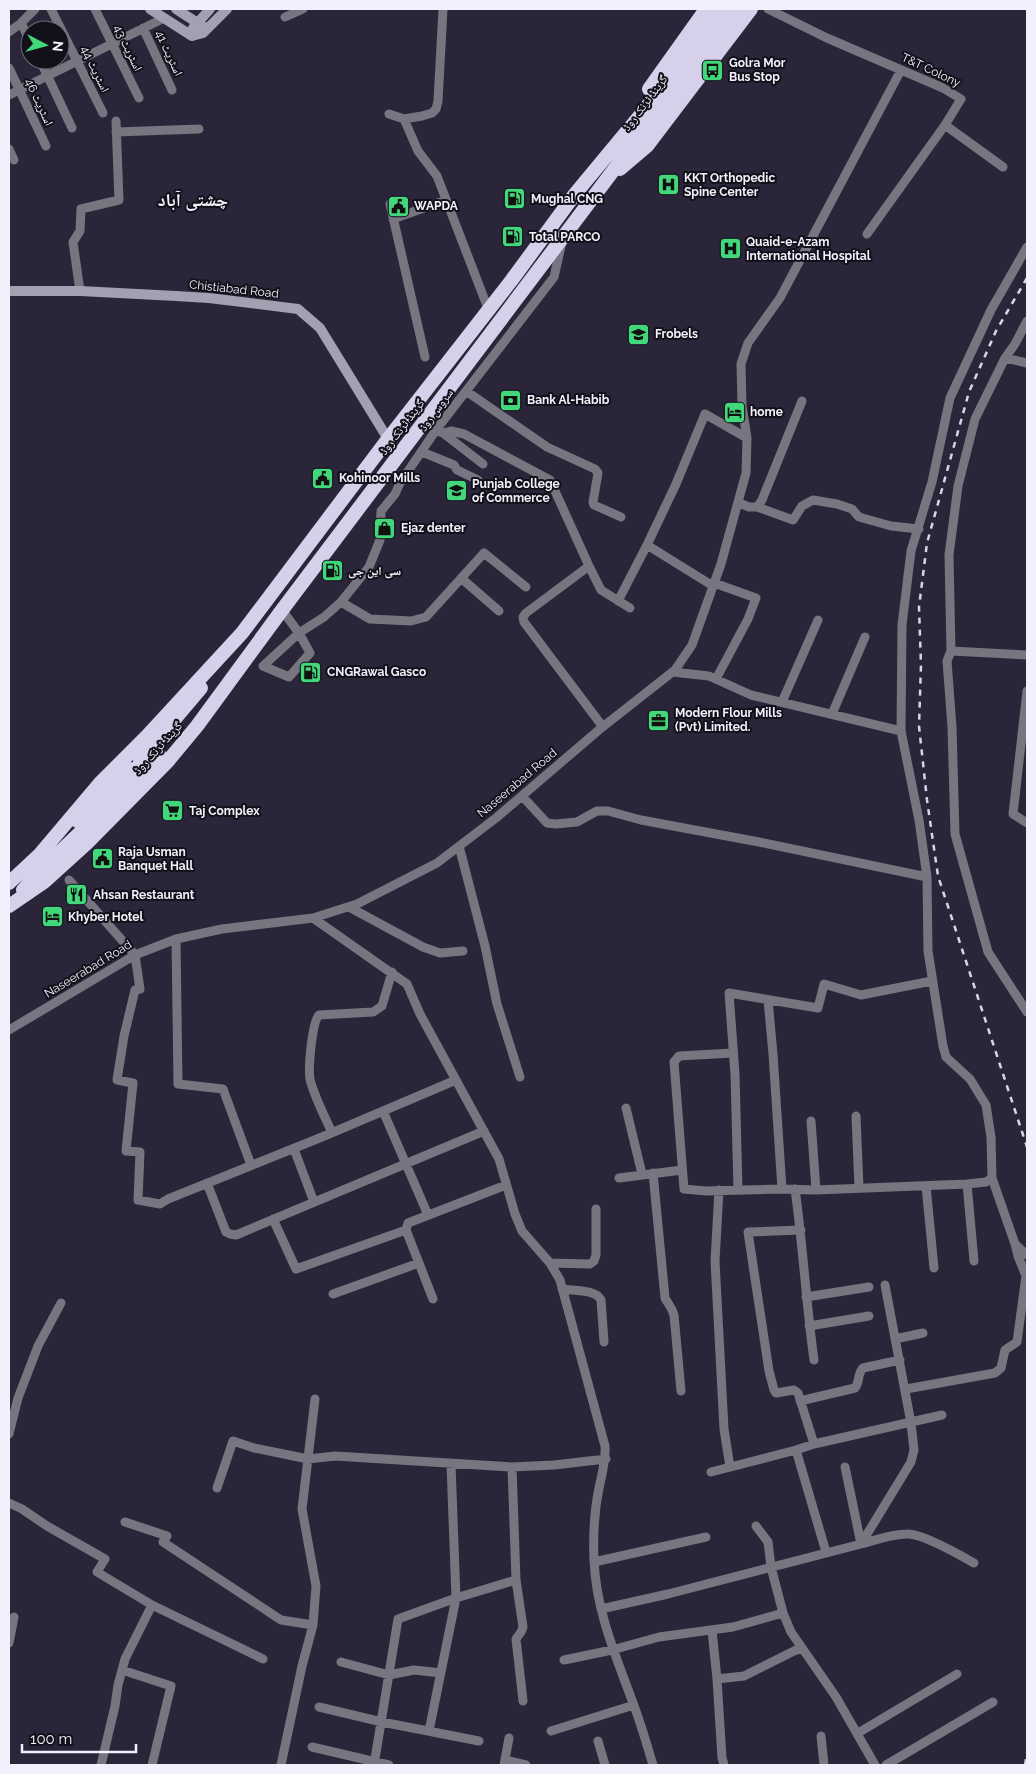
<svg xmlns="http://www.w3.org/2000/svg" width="1036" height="1774" font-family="Raleway,'Noto Naskh Arabic',sans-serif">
<rect width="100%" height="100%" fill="#2a2539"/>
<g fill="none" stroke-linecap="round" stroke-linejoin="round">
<path stroke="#777580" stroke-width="9" d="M51 9 103 113
M95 9 139 98
M768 9 827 38 943 88 961 99 945 125 867 234
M285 17 303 9
M21 23 30 41
M143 28 172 90
M9 32 21 23 35 9
M40 60 72 128
M9 68 46 146
M9 95 164 18
M389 114 404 119 422 116 432 113 436 109 438 101 443 9
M404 119 418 151 437 176 489 311
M945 125 1003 167
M116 132 199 129
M9 149 14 160
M390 204 425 357
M393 219 446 200
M1027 247 991 310 950 398 932 482 911 551 902 625 901 731 919 820 927 877 928 951 943 1046 946 1057 970 1079 986 1105 991 1137 992 1178 1015 1244 1027 1255
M80 291 73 242 80 231 81 209 119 200 116 121
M1027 321 1015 344 1005 358 975 419 958 486 949 555 951 651 947 661 952 727 955 834 988 952 1027 1012
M1005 358 1027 363
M466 391 547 447 595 469 598 473 593 502 594 505 621 517
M436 430 443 433 451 431 464 434 550 480 589 566 601 590 630 608
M443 433 483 464
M422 452 454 465 457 470 478 480
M739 503 749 507H757L762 500 802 401
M757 507 793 520 802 506 813 500 837 504 852 509 859 517 891 526 919 529
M647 545 713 586
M589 566 526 613 523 617 524 622 603 727
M461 578 499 611
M714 583 756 598 748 619 716 679
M618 601 647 545 676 484 705 414 747 438
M341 602 370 619 411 621 426 617 484 553 526 587
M282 610 299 633 310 653 289 677 263 666 299 633 324 617 341 602 369 567 380 540 381 511 395 494 400 483 436 430 554 277 562 242
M951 651 1027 655
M672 672 709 676 751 695 901 731
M1027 691 1013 814 1027 823
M782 702 818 620
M832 714 865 637
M522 796 547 823 556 824 577 822 597 811H608L641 820 759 842 927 877
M459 846 485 946 497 1004 520 1077
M69 880 135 955 140 989 135 990 124 1036 117 1080 133 1083 126 1151 140 1152 138 1200 160 1204 168 1199 322 1137 456 1080
M349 907 423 947 440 953 463 951
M313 918 407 984 420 1014 499 1159 515 1214 522 1231 550 1263 560 1280 605 1446C606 1461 602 1473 599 1488 594 1512 593 1536 594 1560 596 1611 616 1656 633 1703 641 1724 647 1745 653 1765
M176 939 178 1084 223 1089 251 1165
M768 1000 773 1054 782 1189
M9 1030 135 955 176 939 222 929 313 918 357 904 437 863 496 818 600 729 675 670 692 645 721 564 746 473 747 438 742 406 741 364 748 343 780 298 901 70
M733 1053 679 1056 674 1062 684 1189 706 1191 782 1189 816 1190 967 1184 986 1182 992 1178
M626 1108 642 1174
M383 1111 428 1215
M856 1116 859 1188
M811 1121 816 1190
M332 1133C325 1117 316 1100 311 1083 307 1073 312 1022 319 1015L373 1012 382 1006 392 972
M294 1149 314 1202
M653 1173 665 1298C668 1304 672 1307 674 1315L681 1391
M619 1178 682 1170
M207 1183 226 1232 230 1234 236 1235 484 1131
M967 1184 974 1261
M926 1186 934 1268
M795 1189C803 1246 806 1303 814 1360
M719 1190 715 1261 724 1429 730 1467
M738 1190 735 1074 729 993 818 1008 824 984 861 995 932 981
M273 1219 296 1269 406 1230
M801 1230 748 1232 769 1371 774 1390 776 1393 794 1390 798 1393 814 1444
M550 1263 590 1264 594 1261 596 1255V1209
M562 1289C574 1291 595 1289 601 1300L604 1342
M333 1294 419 1263
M806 1297 869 1287
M433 1299 406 1230 408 1223 506 1185
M809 1326 869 1316
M895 1339 923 1333
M906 1389 995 1373 1001 1368 1005 1350 1017 1342 1026 1276 1018 1256 1015 1244
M800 1401 855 1388C860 1382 857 1374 863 1368L900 1360
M9 1434 18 1398 38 1346 61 1303
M796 1450 826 1552
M512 1467 516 1580 523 1627 521 1632 516 1639 523 1701
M845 1467 861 1544C876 1540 891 1534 907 1534 922 1533 960 1555 974 1563
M711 1472 796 1450 814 1444 942 1415
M217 1488 233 1441 254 1448 308 1459 335 1456 512 1467 554 1465 606 1459
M9 1503 22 1509 47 1526 105 1559 97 1572 152 1605 263 1659
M125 1522 167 1536 163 1542 281 1620 313 1625 302 1666 281 1765
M756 1526 768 1542 771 1567 783 1613 791 1632 836 1697 875 1765
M594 1562 706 1537
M601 1609 668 1594 861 1544 911 1462 914 1450 911 1423 885 1285
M313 1625 316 1586 302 1509 315 1399
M712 1630 717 1679 722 1758 724 1765
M9 1643 14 1617
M564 1660 612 1650 659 1637 733 1627 783 1613
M341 1662 389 1675 414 1670 441 1673
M122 1670 171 1686 152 1765
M717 1679 744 1676 796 1650 801 1649
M319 1707 382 1722 479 1741
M429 1731 456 1598 451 1464
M551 1731 634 1705
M858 1733 957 1674
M821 1736 824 1765
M598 1741 605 1765
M312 1747 389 1765
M505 1760 526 1765
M101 1765 115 1706 118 1685 125 1659 152 1605
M374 1765 398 1619 456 1598 516 1580
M504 1765 509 1738
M886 1765 993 1702"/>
<path stroke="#a4a0b1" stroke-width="10" d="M150 9 192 36 203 33 227 9
M176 9 207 29
M193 28 210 9
M9 291H80L176 296 209 298 298 309 320 328 388 439"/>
<path stroke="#d6d0ea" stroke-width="14" d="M649 89 706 9
M620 169 647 146 751 9
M160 756 148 768H144L140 763V760L201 688
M9 883 40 854 100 783 147 736 242 633 388 439 511 281 575 194 643 112 721 9
M23 890 36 875 120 794 139 778 138 771 131 769 77 821
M9 906 44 882 87 843 168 761 197 726 282 610 735 9"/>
<path stroke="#d9d5e4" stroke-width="2.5" stroke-dasharray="6 6" stroke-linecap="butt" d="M1027 278 996 331 969 392 927 543 919 607 921 665 919 726 927 800 938 876 1027 1147
M1025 1765 1027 1753"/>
</g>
<defs>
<symbol id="bus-square" viewBox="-11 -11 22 22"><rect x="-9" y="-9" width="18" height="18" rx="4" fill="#43d77b" stroke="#121019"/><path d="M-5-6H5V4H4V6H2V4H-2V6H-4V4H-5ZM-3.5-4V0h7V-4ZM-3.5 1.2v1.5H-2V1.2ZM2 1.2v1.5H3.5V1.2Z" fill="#111"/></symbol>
<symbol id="hospital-square" viewBox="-11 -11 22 22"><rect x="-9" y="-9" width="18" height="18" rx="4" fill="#43d77b" stroke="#121019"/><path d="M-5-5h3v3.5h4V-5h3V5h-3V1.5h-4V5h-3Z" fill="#111"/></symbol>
<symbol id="fuel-square" viewBox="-11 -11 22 22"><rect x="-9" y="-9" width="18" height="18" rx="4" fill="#43d77b" stroke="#121019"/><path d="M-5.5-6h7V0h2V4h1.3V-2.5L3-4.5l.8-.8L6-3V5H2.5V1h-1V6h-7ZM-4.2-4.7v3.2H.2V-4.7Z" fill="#111"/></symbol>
<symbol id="civic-square" viewBox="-11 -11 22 22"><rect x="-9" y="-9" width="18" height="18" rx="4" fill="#43d77b" stroke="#121019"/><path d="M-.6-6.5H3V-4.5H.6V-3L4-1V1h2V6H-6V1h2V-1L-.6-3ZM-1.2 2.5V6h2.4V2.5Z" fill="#111"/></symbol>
<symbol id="school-square" viewBox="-11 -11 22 22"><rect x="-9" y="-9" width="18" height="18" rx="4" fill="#43d77b" stroke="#121019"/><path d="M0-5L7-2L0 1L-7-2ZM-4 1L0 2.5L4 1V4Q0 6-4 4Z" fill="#111"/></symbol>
<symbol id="bank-square" viewBox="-11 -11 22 22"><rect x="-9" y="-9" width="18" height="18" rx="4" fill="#43d77b" stroke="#121019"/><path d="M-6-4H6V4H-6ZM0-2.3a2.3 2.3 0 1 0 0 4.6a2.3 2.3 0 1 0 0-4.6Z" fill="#111"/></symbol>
<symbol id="hotel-square" viewBox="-11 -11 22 22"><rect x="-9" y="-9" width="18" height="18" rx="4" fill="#43d77b" stroke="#121019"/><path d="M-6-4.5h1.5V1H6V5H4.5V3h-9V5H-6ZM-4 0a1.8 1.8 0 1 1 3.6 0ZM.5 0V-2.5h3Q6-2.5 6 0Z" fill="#111"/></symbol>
<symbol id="university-square" viewBox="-11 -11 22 22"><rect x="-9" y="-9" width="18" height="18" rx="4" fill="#43d77b" stroke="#121019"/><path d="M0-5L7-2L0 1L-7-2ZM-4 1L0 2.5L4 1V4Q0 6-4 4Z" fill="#111"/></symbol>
<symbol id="shop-square" viewBox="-11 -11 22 22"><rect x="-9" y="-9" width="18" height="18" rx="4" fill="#43d77b" stroke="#121019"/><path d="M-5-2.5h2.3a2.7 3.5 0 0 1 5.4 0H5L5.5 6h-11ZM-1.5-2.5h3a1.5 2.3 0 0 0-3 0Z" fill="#111"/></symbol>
<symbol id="office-square" viewBox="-11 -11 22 22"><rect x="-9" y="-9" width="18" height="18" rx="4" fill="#43d77b" stroke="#121019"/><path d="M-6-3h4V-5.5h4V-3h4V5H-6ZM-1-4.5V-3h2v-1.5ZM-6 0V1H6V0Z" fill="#111"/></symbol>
<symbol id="supermarket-square" viewBox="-11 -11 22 22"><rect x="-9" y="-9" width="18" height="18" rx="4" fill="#43d77b" stroke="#121019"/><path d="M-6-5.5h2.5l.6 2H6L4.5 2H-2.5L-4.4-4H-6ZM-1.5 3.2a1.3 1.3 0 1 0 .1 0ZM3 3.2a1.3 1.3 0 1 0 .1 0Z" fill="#111"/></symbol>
<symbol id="restaurant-square" viewBox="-11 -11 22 22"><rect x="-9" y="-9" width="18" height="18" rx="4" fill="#43d77b" stroke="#121019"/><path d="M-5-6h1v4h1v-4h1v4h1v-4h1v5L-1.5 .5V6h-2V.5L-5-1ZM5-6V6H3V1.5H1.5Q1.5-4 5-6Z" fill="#111"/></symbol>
</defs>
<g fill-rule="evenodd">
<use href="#bus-square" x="700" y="58" width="25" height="25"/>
<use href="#hospital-square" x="656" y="172" width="25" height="25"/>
<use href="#fuel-square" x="502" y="186" width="25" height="25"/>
<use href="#civic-square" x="386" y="194" width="25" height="25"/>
<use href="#fuel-square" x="500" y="224" width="25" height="25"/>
<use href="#hospital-square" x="718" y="236" width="25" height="25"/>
<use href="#school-square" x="626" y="322" width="25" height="25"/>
<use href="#bank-square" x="498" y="388" width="25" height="25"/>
<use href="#hotel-square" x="722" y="400" width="25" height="25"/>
<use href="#civic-square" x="310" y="466" width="25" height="25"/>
<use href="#university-square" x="444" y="478" width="25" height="25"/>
<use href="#shop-square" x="372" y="516" width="25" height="25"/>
<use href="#fuel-square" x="320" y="558" width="25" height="25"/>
<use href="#fuel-square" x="298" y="660" width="25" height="25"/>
<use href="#office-square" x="646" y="708" width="25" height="25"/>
<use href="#supermarket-square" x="160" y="798" width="25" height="25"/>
<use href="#civic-square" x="90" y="846" width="25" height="25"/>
<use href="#restaurant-square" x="64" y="882" width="25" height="25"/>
<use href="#hotel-square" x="40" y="904" width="25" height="25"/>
</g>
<g text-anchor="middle" stroke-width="4" stroke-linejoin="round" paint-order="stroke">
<g font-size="12" fill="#f3f0fe" stroke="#121019">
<text transform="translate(128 48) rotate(64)" y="4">اسٹریٹ 43</text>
<text transform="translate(169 53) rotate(65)" y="4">اسٹریٹ 41</text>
<text transform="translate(95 69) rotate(64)" y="4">اسٹریٹ 44</text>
<text transform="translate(931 70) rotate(25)" y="4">T&amp;T Colony</text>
<text transform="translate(39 102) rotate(65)" y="4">اسٹریٹ 46</text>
<text transform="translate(645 103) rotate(-53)" y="4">گرینڈ ٹرنک روڈ</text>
<text transform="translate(234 289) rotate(6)" y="4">Chistiabad Road</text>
<text transform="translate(436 410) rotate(-54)" y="4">سروس روڈ</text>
<text transform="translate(402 427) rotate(-53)" y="4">گرینڈ ٹرنک روڈ</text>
<text transform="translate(158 748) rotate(-48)" y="4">گرینڈ ٹرنک روڈ</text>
<text transform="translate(517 783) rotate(-40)" y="4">Naseerabad Road</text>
<text transform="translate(88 969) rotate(-31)" y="4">Naseerabad Road</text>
</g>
<g font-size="12" font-weight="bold" fill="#f3f0fe" stroke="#121019" text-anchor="start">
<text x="729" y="67">Golra Mor<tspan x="729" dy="14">Bus Stop</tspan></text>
<text x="684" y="182">KKT Orthopedic<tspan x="684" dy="14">Spine Center</tspan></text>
<text x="531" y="203">Mughal CNG</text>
<text x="414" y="210">WAPDA</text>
<text x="529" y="241">Total PARCO</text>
<text x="746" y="246">Quaid-e-Azam<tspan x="746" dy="14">International Hospital</tspan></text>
<text x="655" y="338">Frobels</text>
<text x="527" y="404">Bank Al-Habib</text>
<text x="750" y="416">home</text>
<text x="339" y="482">Kohinoor Mills</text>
<text x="472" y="488">Punjab College<tspan x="472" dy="14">of Commerce</tspan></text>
<text x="401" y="532">Ejaz denter</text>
<text x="348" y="575">سی این جی</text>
<text x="327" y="676">CNGRawal Gasco</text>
<text x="675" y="717">Modern Flour Mills<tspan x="675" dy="14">(Pvt) Limited.</tspan></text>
<text x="189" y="815">Taj Complex</text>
<text x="118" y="856">Raja Usman<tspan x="118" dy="14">Banquet Hall</tspan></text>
<text x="93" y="899">Ahsan Restaurant</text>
<text x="68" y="921">Khyber Hotel</text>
</g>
<g font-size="18" font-weight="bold" fill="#f3f0fe" stroke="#121019">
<text x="193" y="206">چشتی آباد</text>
</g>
</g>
<rect width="1036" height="1774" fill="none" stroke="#f3f0fe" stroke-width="20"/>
<g transform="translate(45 45) rotate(96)"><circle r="24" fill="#121019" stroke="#6c6a75"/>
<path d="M0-4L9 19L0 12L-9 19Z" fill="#43d77b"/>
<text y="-8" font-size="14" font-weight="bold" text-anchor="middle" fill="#f3f0fe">N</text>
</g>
<path d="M22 1744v8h114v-8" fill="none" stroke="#f3f0fe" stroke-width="2.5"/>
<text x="30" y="1744" font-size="15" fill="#f3f0fe" stroke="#121019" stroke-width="4" paint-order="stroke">100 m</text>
</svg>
